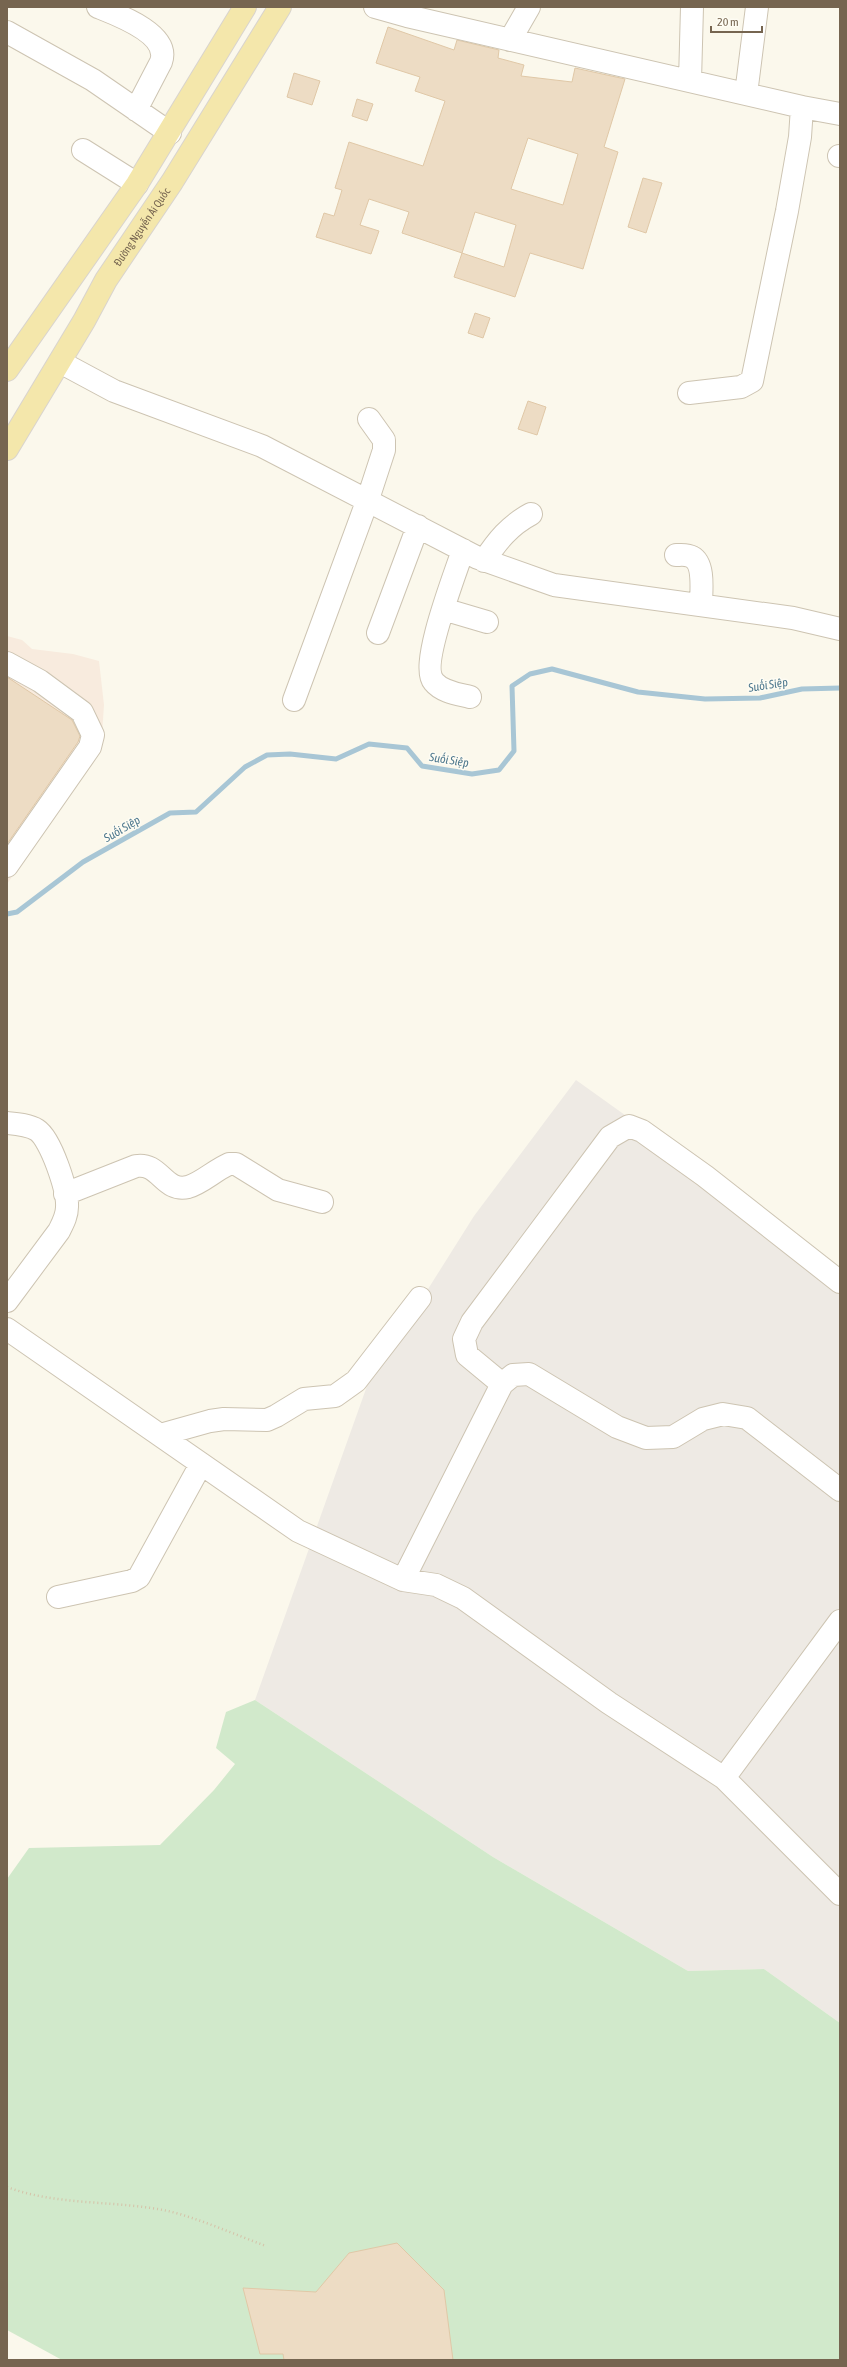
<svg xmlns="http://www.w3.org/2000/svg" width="847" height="2367" font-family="'Asap Condensed',sans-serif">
<rect width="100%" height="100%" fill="#fbf8ec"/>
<path fill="#f8ebde" d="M7 636 22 640 32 649 73 654 99 661 104 705 101 749 7 884Z"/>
<path fill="#eeeae4" d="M576 1080 840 1269V2023L764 1969 688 1971 493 1857 255 1700 367 1386 474 1216Z"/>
<path fill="#d1e9cb" d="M255 1700 493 1857 688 1971 764 1969 840 2023V2360H62L7 2330V1879L29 1848 160 1845 214 1790 235 1764 216 1748 226 1712Z"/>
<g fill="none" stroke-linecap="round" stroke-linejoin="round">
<path stroke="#a8c6d5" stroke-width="5" d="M7 914 17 912 83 862 170 813 196 812 245 767 267 755 290 754 336 759 369 744 407 748 422 766 472 774 499 770 514 751 512 686 530 674 552 669 638 692 705 699 760 698 802 689 840 688"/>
</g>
<path fill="#eddcc4" stroke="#e0c8a7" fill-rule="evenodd" d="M388 27 454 50 457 40 499 50 498 58 524 65 521 76 572 82 575 68 625 79 604 147 618 152 583 269 530 253 515 297 454 277 462 253 402 233 409 212 369 199 360 225 379 231 371 254 316 237 324 213 334 216 342 190 335 188 349 142 423 166 445 101 415 91 420 77 376 63ZM528 138 578 154 563 205 511 189ZM475 212 516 225 504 267 462 253Z
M294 73 320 81 312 105 287 97Z
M357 99 373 104 367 121 352 116Z
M643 178 662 183 646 233 628 227Z
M475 313 490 318 483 338 468 333Z
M528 401 546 407 537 435 518 429Z
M7 677 72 720 80 736 78 742 7 844Z
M397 2243 444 2290 453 2360H284L283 2354H260L243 2288 316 2292 349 2253Z"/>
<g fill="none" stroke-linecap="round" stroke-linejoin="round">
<defs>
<path id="minor" d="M98 7C118 15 171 34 161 62L136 110
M375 7 407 16 802 107 800 137 787 211 752 381 741 387 689 393
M7 32 93 80 170 133
M510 40 529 7
M690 81 692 7
M746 94 757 7
M802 107 840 114
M83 150 137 184
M839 156H840
M60 362 114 391 262 446 478 558 554 585 793 618 840 629
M463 550C456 572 419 665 434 682 442 692 458 694 470 697
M676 555C681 555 687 554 692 557 705 564 701 592 701 605
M484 561C497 541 510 525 531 514
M443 609 487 622
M378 633 418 526
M7 663 40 681 82 712 93 735 90 747 7 866
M294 700 368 499 384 450V440L369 419
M7 1123C17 1124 29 1125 37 1130 51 1139 68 1191 67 1207 67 1216 63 1223 59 1231L7 1301
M65 1194 136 1166C160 1162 164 1193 188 1187 202 1183 215 1170 229 1164H236L278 1190 322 1202
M7 1329 298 1531 403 1580 436 1585 463 1598 609 1703 724 1778 840 1894
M502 1384 467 1355 464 1339 472 1322 610 1137 629 1126 642 1131 705 1176 840 1282
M160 1435 210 1421 224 1419 267 1420 276 1416 304 1399 335 1396 356 1381 420 1298
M403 1580 502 1384 513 1375 529 1374 617 1427 646 1438 673 1437 703 1419 723 1414 747 1418 840 1490
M58 1597 132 1581 139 1577 201 1464
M724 1778 840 1621"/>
<g id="major">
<path d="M7 370 137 184 245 7"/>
<path id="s1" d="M7 449 84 321 106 280 172 182 280 7"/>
</g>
</defs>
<use href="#minor" stroke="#cdc4b2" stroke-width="24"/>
<use href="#major" stroke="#d9d4ce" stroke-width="24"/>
<path stroke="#d5c2a8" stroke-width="2.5" stroke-dasharray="1 3" stroke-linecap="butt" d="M7 2187C57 2206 116 2200 168 2211 198 2218 236 2235 266 2246"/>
<use href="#minor" stroke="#fff" stroke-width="22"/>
<use href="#major" stroke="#f4e7ab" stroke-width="22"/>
</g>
<g text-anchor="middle" stroke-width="3" stroke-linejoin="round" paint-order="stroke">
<g font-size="11" fill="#766550" stroke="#fefcf3">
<text dy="4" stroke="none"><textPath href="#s1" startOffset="260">Đường Nguyễn Ái Quốc</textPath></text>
</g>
<g font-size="12" font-style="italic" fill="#4e788e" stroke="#fefcf3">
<text transform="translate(768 685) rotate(-9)" y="4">Suối Siệp</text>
<text transform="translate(449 760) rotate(9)" y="4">Suối Siệp</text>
<text transform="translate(122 829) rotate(-30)" y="4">Suối Siệp</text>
</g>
</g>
<rect width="847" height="2367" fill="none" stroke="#766550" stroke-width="16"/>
<path d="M711 26v6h51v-6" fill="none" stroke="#766550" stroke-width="2"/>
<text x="717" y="26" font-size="12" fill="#766550" stroke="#fefcf3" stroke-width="3" paint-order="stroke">20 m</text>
</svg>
